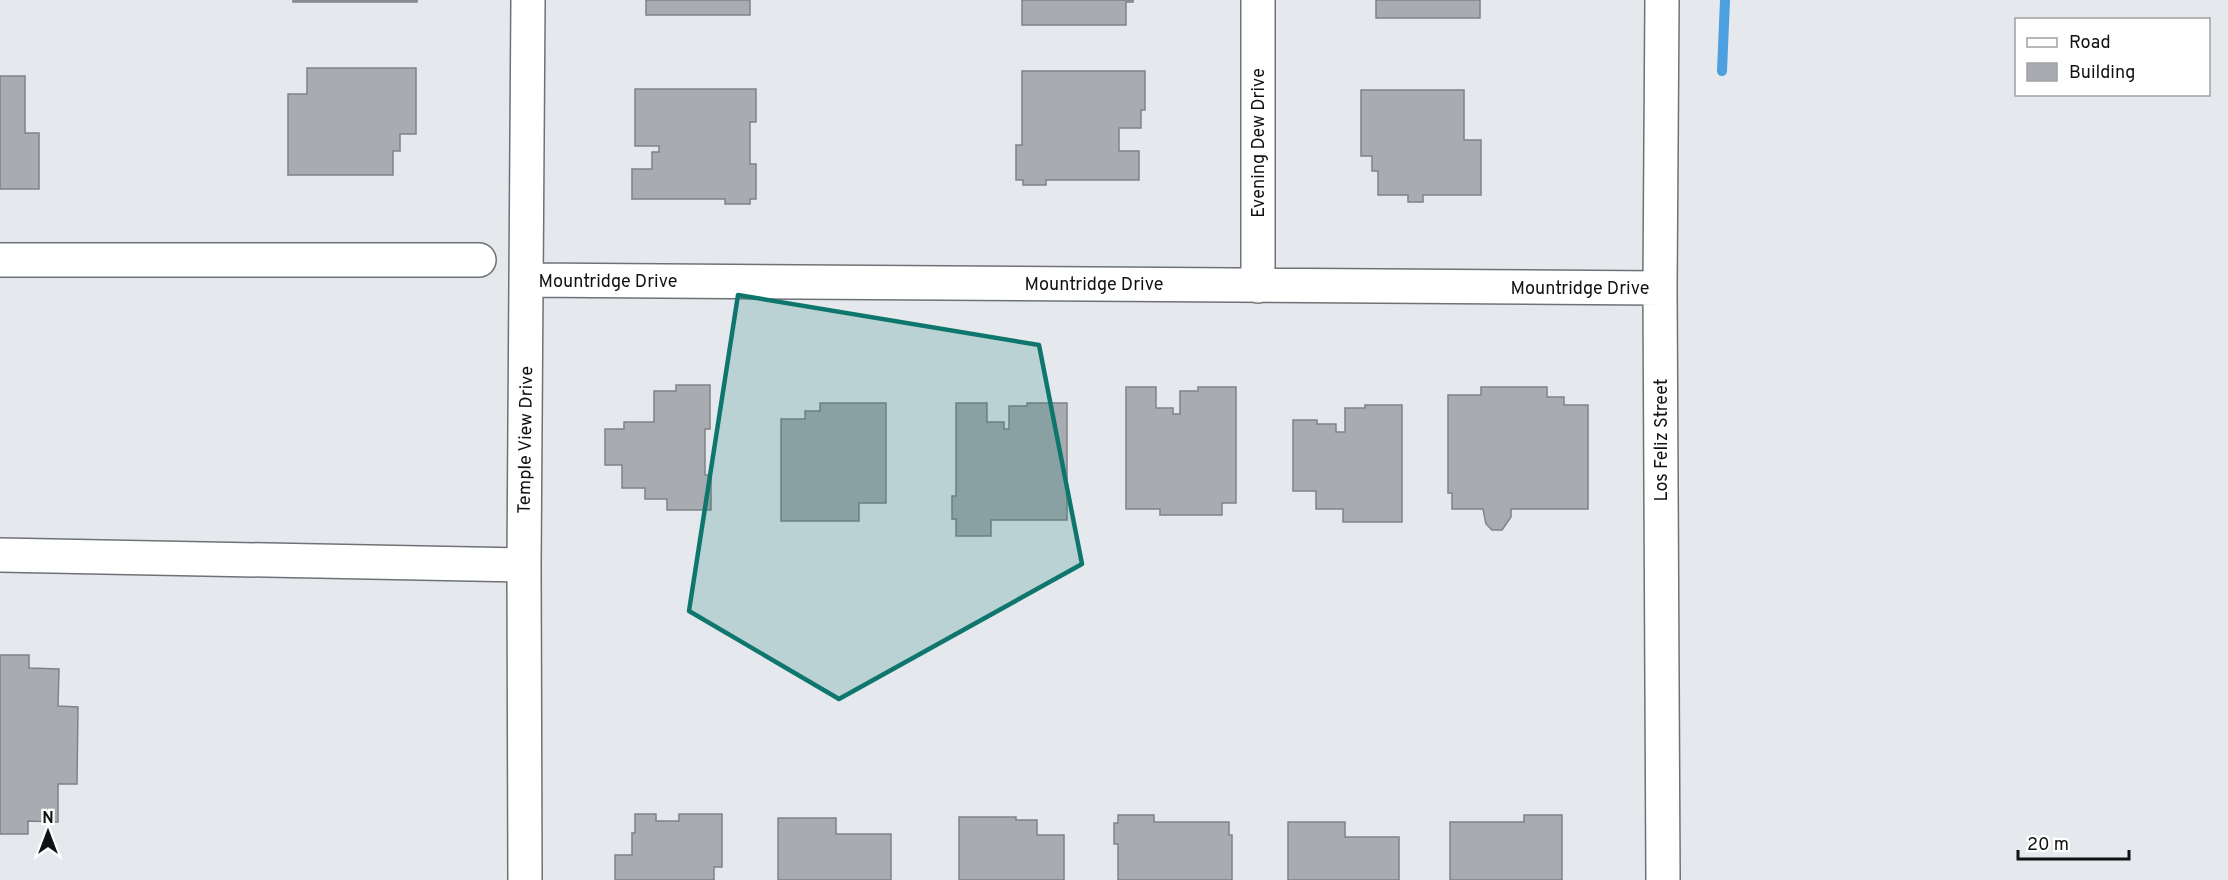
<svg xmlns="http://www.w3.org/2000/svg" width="2228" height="880" font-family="Overpass,sans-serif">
<rect width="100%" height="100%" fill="#e5e9ed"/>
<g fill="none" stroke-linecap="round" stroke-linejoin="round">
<path stroke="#4da0e0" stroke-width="10" d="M1722 71 1725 0"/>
</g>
<path fill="#a8acb0" stroke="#7e8386" stroke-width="1.5" d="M293 0H417V2H293Z
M646 0H750V15H646Z
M1022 0H1133V2H1126V25H1022Z
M1376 0H1480V18H1376Z
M307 68H416V134H400V151H393V175H288V94H307Z
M1022 71H1145V110H1141V128H1119V151H1139V180H1046V185H1023V180H1016V145H1022Z
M0 76H25V133H39V189H0Z
M635 89H756V122H750V164H756V199H750V204H725V199H632V169H652V152H659V146H635Z
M1361 90H1464V140H1481V195H1423V202H1408V195H1378V171H1372V156H1361Z
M676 385H710V429H705V475H711V510H667V499H645V488H622V465H605V429H624V422H654V391H676Z
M1126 387H1156V408H1173V414H1180V391H1198V387H1236V503H1222V515H1160V509H1126Z
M1481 387H1547V397H1564V405H1588V509H1511V517L1502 530H1492L1486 524 1483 509H1452V493H1448V395H1481Z
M820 403H886V503H859V521H781V419H805V411H820Z
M956 403H987V422H1004V429H1009V406H1027V403H1067V520H991V536H956V519H952V496H956Z
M1365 405H1402V522H1343V509H1316V491H1293V420H1317V424H1336V432H1345V408H1365Z
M0 655H29V668L59 669 58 706 78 707 77 784H58V822L28 821V834H0Z
M635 814H656V821H679V814H722V867H714V880H615V855H632V833H635Z
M1118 815H1154V822H1229V835H1232V880H1118V844H1114V823H1118Z
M1524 815H1562V880H1450V822H1524Z
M959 817H1016V820H1037V835H1064V880H959Z
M778 818H836V834H891V880H778Z
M1288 822H1345V837H1399V880H1288Z"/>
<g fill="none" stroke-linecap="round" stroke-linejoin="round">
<defs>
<path id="minor" d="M1662 0 1660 288 1663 880
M0 260H479
M527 280 1660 288
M1258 286V0
M0 555 524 565
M525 880 524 565 528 0"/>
</defs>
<use href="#minor" stroke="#6e7276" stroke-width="36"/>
<use href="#minor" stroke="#fff" stroke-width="33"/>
</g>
<path fill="#0f766e" fill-opacity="0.2" stroke="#0f766e" stroke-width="4.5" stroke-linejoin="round" d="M738 295 1039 345 1082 564 839 699 689 611Z"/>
<g text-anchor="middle" stroke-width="6" stroke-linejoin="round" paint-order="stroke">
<g font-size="18" fill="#101113" stroke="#fff">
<text transform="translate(1258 143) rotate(-90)" y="6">Evening Dew Drive</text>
<text x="608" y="287">Mountridge Drive</text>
<text x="1094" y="290">Mountridge Drive</text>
<text x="1580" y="294">Mountridge Drive</text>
<text transform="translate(525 440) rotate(-89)" y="6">Temple View Drive</text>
<text transform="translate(1661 440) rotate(-90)" y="6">Los Feliz Street</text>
</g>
</g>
<rect x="2015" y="18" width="195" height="78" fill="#ffffff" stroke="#9fa0a1" stroke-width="1.5"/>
<rect x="2027" y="38" width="30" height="9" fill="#ffffff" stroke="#9fa0a1" stroke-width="1.5"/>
<text x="2069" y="48" font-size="18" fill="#101113">Road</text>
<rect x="2027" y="63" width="30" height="18" fill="#a8acb0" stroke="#9fa0a1" stroke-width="1.5"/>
<text x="2069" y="78" font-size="18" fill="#101113">Building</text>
<g transform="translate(48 832)" stroke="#ffffff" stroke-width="4.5" paint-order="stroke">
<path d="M0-4.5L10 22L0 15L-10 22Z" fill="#101113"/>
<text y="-9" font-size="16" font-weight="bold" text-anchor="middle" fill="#101113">N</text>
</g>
<path d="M2018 850v9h111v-9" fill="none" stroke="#101113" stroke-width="3"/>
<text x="2027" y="850" font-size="18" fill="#101113" stroke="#ffffff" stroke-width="4.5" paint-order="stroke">20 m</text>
</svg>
